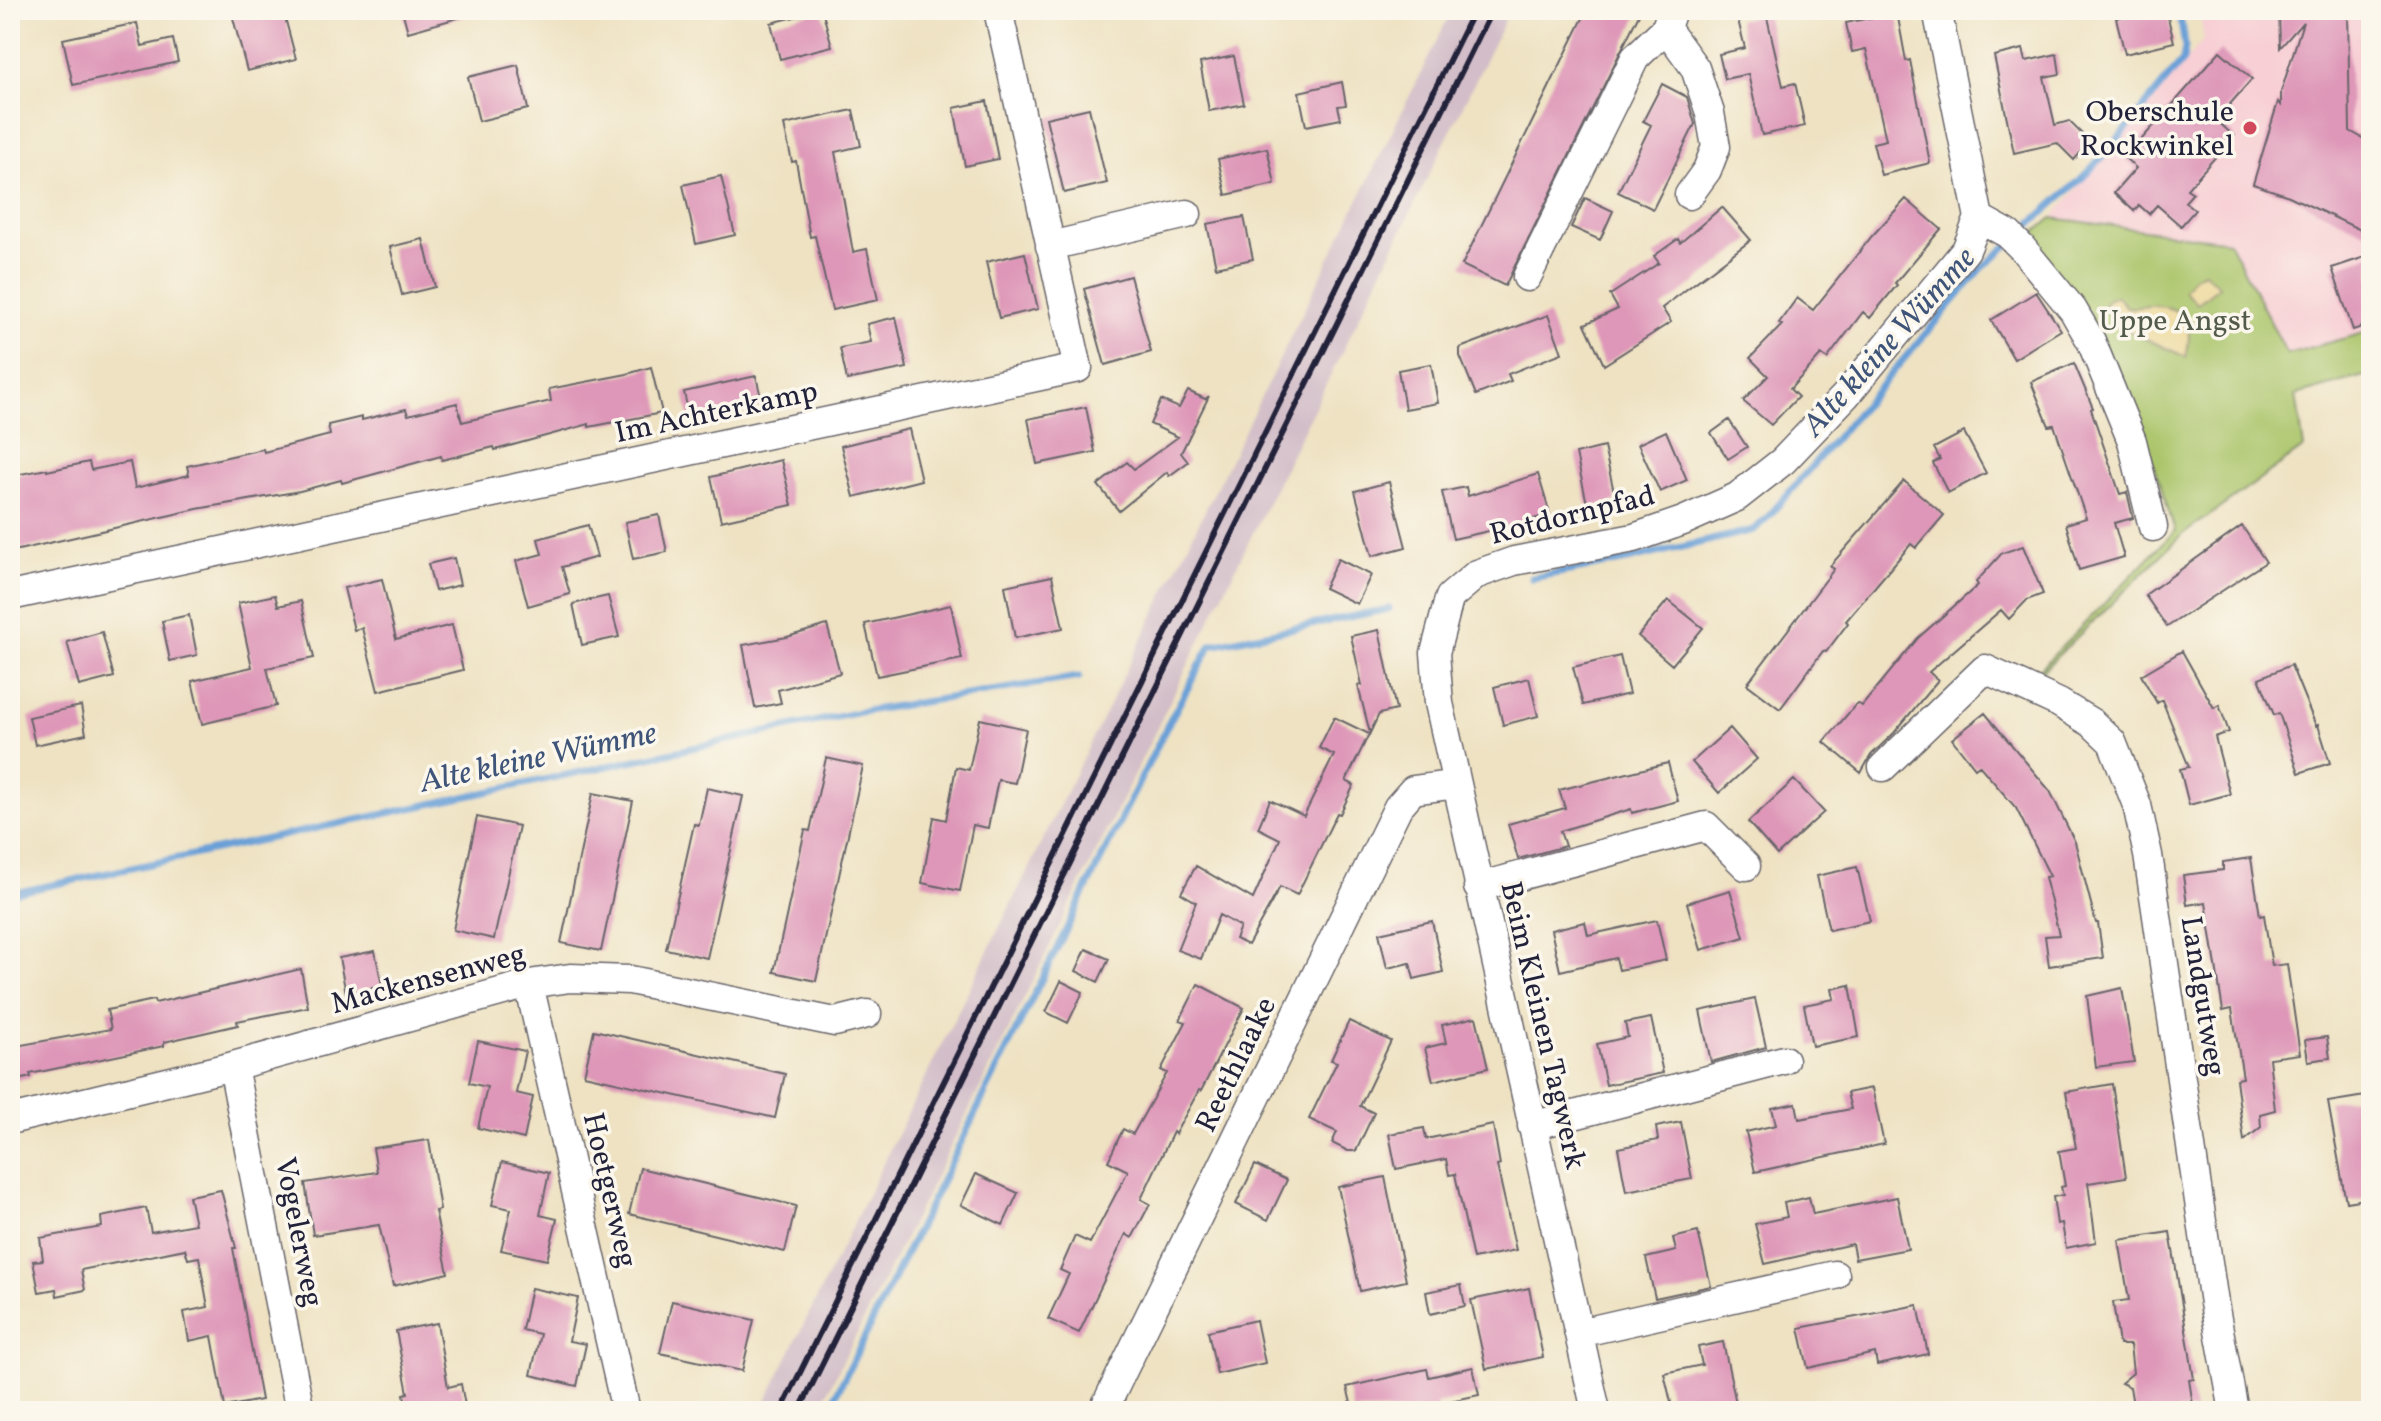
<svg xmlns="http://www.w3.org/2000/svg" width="2381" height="1421" font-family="Vollkorn,serif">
<rect width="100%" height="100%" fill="#fbf7ec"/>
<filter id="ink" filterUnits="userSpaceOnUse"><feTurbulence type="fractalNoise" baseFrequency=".0125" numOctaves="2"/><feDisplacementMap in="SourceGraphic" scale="16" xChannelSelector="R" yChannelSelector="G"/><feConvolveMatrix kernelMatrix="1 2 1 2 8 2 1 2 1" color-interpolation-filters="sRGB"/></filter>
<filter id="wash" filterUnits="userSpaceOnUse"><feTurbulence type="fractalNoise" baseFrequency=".006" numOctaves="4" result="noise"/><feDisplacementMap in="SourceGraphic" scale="32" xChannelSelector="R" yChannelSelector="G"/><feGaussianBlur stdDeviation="1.8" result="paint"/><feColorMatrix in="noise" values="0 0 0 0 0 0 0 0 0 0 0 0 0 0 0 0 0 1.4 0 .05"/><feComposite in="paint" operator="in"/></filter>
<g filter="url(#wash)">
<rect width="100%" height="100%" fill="#eee2c2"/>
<path fill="#f7cfd4" d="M2199 10H2371V331L2287 354 2229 241 2052 218 2204 39Z"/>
<path fill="#d2bdc8" d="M1452 10H1510L982 1084 818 1411H761Z"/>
<path fill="#abc56b" stroke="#667453" stroke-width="2" d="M2052 218 2229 241 2287 354 2371 331V374L2296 395 2304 448 2182 535 2038 675 2035 674 2175 531 2146 442 2021 244Z"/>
<path fill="#eeda9e" stroke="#887e6c" stroke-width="2" d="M2204 272 2219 286 2197 304 2184 290 2195 276Z
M2117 296 2127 307C2137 309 2143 306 2152 306 2190 306 2193 327 2186 357L2119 327 2112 322 2105 306 2107 300Z"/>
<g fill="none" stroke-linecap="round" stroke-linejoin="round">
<path stroke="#6aa0d7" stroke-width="7" d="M2017 236 2079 181 2108 151 2183 60 2185 47 2179 10
M1532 578 1627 560 1754 530 1768 517 1982 268 2008 245
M10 894 860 712 1079 677
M828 1411 1166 728 1211 645 1389 609"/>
</g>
<g id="blocks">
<path fill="#de97b8" d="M248 10H283L296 59 247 71 232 14Z
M402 10H465V16L408 32Z
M822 10 832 46 780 59 771 23Z
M1587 10H1641L1505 286 1462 265Z
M2150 10H2166L2174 42 2125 54 2116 18Z
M2279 10H2348L2350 131 2371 143V235L2289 196 2253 184 2278 102 2281 105V92L2303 22 2280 48Z
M1897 12 1906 61 1910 60 1930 163 1881 175 1873 143 1886 140 1866 49 1852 52 1846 23Z
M1766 13 1783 86 1795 83 1805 126 1762 135 1748 74 1725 79 1719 54 1745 48 1738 20Z
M137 23 142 46 173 39 178 62 73 85 63 39Z
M2023 49 2026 61 2057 54 2060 74 2044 77 2055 125 2069 121 2090 142 2074 160 2057 143 2014 153 1994 56Z
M2220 51 2252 79 2216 120 2234 136 2187 189 2193 193 2185 202 2195 210 2181 226 2157 205 2149 214 2139 205 2134 211 2114 193 2136 168 2125 158Z
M1234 56 1244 104 1209 111 1200 63Z
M518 65 528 109 479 121 468 77Z
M1342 82 1346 105 1338 106 1341 119 1306 126 1299 92Z
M1662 84 1687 97 1695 124 1653 209 1618 192 1651 125 1643 121Z
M987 101 998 159 965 166 954 108Z
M1089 108 1107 183 1064 193 1046 118Z
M853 110 861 146 835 152 853 252 867 249 878 300 832 310 815 236 810 237 796 161 792 162 784 125Z
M1267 148 1275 184 1226 195 1218 159Z
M721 176 735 235 696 244 683 185Z
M1585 198 1613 211 1600 240 1571 227Z
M1906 199 1941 229 1895 283 1897 285 1870 318 1863 312 1827 359 1821 355 1790 389 1798 397 1771 425 1743 401 1768 376 1750 358 1782 325 1779 323 1797 298 1813 310 1872 236Z
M1722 207 1751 240 1662 308 1671 322 1604 365 1585 324 1618 309 1610 295 1659 263 1654 256 1678 239 1680 243Z
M1244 217 1253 259 1216 267 1207 224Z
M423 239 435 287 402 295 390 247Z
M1025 253 1038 309 999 318 986 262Z
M2371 255V324L2353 330 2332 268Z
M1130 276 1151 352 1105 365 1084 289Z
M2036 292 2061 330 2014 359 1991 320Z
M1548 315 1562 353 1508 374 1511 381 1476 395 1460 356V348Z
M896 317 907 368 847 380 840 348 871 342 867 324Z
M2074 363 2093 408 2091 409 2120 494 2127 492 2133 518 2114 523 2124 557 2079 570 2066 524 2086 518 2054 425 2049 426 2031 382Z
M1431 364 1438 403 1405 409 1398 370Z
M651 367 662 413 589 427V424L495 450 494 447 442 460 441 456 342 483 341 480 300 491 197 509 10 552V476L47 469V471L89 462 91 470 130 462 135 488 189 475 187 466 263 449 264 452 330 435 328 425 362 417V420L406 409 408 415 457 403 462 422 551 401 549 389 627 374Z
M756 376 763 406 690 422 684 392Z
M1188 391 1205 399 1209 396 1181 453 1188 462 1169 476 1167 472 1119 511 1098 485 1127 462 1134 469 1178 437 1150 424 1161 400 1179 408Z
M1086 407 1095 452 1037 464 1028 419Z
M1729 420 1747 447 1728 459 1711 433Z
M909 429 921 480 854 497 841 446Z
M1666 431 1687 480 1660 492 1638 444Z
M1964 432 1986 473 1948 493 1933 463 1940 459 1934 448Z
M1604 447 1616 501 1588 508 1576 454Z
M781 460 792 505 721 521 711 477Z
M1538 474 1550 514 1511 526 1453 539 1442 492 1466 487 1468 496Z
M1904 481 1944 515 1916 548 1911 544 1846 621 1848 623 1826 652 1823 651 1780 709 1747 684 1834 569 1830 566Z
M1389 482 1406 547 1372 556 1355 491Z
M659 515 667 552 633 559 625 522Z
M588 525 597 557 562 567 570 594 528 606 516 561 542 554 538 539Z
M2242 526 2266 562 2167 627 2145 595Z
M2023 546 2043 594 2027 600 2009 619 2001 610 1929 672 1938 680 1894 733 1871 755 1861 773 1824 742 1857 703 1862 706 1918 638 1978 585 1976 582 2002 553Z
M454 558 460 585 435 591 428 564Z
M1338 559 1371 575 1357 604 1324 588Z
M1052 576 1063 628 1015 638 1005 586Z
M382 579 396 639 452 625 463 670 378 691 362 628 354 630 344 588Z
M275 595 278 606 301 601 314 658 267 668 276 706 202 724 192 681 252 667 238 603Z
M608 596 619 637 582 645 573 604Z
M1668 600 1703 628 1672 665 1638 636Z
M951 605 962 659 877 676 865 624Z
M189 615 197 655 170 661 162 621Z
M827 625 840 673 778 690 781 703 755 708 743 645 787 637Z
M1379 630 1396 710 1379 714 1370 733 1358 686 1362 685 1351 636Z
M102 632 114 677 79 686 67 642Z
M2182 651 2214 708 2219 705 2229 732 2215 737 2230 794 2189 805 2180 769 2189 767 2162 700 2157 703 2141 675Z
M1620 656 1629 694 1583 705 1573 667Z
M2291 665 2316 726 2318 725 2330 763 2299 773 2279 713 2274 715 2259 678Z
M1529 678 1538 716 1503 725 1494 687Z
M81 706 86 734 35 745 29 717Z
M1985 713 2050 791 2075 842 2096 923H2098L2103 958 2049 966 2045 936 2059 935 2045 877 2050 876 2016 808 1979 765 1975 768 1952 739Z
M1334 717 1369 734 1346 781 1354 785 1340 814 1337 813 1297 895 1280 887 1248 945 1235 939 1240 927 1219 915 1201 959 1177 950 1196 902 1181 893 1196 866 1253 899 1280 839 1258 828 1270 800 1304 816 1334 755 1319 748Z
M980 719 1026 729 1015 783 998 780 988 828 973 825 960 891 922 883 934 817 946 820 956 767 969 770Z
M1730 728 1757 759 1719 793 1692 762Z
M826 758 863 766 816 981 774 972 805 830 810 831Z
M1668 763 1678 801 1632 813 1631 809 1560 831 1565 846 1518 859 1508 824 1565 808 1559 790Z
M1794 780 1824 812 1777 855 1748 822Z
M707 788 743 796 707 958 666 949 694 824 699 825Z
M593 793 633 801 601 951 561 943Z
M477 817 519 826 494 939 453 930Z
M2251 858 2260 916 2264 915 2272 966 2287 964 2300 1054 2269 1058 2275 1110 2260 1114 2261 1127 2244 1141 2236 1079 2243 1078 2232 1009 2223 1011 2206 902 2187 905 2183 875 2223 870V862Z
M1857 867 1870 921 1829 930 1817 876Z
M1730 890 1744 937 1701 950 1687 903Z
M1657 920 1666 960 1619 970 1616 958 1560 971 1551 930 1585 922 1588 935Z
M1432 921 1443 972 1414 979 1410 963 1387 968 1379 933Z
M1086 949 1109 959 1098 982 1076 971Z
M375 951 382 986 346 993 339 958Z
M301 969 308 1007 237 1021 238 1025 164 1042V1046L30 1074 31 1077 10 1082V1047L111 1029 107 1010 154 1000 155 1003Z
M1061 981 1083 992 1068 1023 1046 1012Z
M1198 984 1244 1008 1201 1091 1199 1090 1175 1134 1173 1132 1141 1199 1150 1204 1132 1238 1126 1234 1079 1333 1048 1319 1069 1274 1060 1270 1075 1236 1090 1243 1128 1171 1108 1161 1123 1129 1133 1134 1167 1073 1161 1070 1186 1022 1180 1020Z
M1850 985 1859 1037 1812 1046 1804 1005 1834 999 1832 989Z
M2122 988 2134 1062 2096 1067 2087 996Z
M1755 999 1766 1047 1711 1062 1700 1011Z
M1476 1017 1488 1068 1433 1081 1425 1048 1446 1043 1442 1025Z
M1651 1018 1663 1073 1606 1085 1597 1044 1628 1037 1625 1023Z
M1349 1021 1391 1041 1360 1106 1374 1113 1356 1151H1348L1332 1143 1337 1132 1309 1119 1337 1062 1331 1060Z
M594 1030 785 1074 775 1118 584 1075Z
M2327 1037 2330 1058 2308 1061 2305 1040Z
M478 1041 525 1051 516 1093 533 1097 524 1139 478 1128 487 1087 469 1083Z
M2112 1084 2126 1177 2088 1183 2096 1242 2066 1248 2062 1223 2057 1224 2053 1197 2063 1195 2061 1187 2065 1186 2059 1151 2076 1148 2066 1092Z
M1872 1088 1884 1144 1755 1172 1746 1132 1776 1125 1772 1108 1796 1103 1799 1119 1851 1109 1847 1093Z
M2371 1095V1198L2346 1202 2328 1102Z
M1681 1122 1692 1179 1626 1191 1618 1148 1658 1140 1656 1127Z
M1493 1125 1500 1165 1497 1166 1516 1250 1473 1259 1455 1174 1449 1175 1446 1159 1396 1169 1389 1134 1424 1128 1426 1139Z
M429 1140 440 1210 435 1211 448 1273 393 1286 379 1225 313 1235 305 1183 377 1172 373 1148Z
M502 1162 549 1173 540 1215 557 1219 547 1260 501 1250 511 1209 492 1205Z
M1255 1165 1287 1180 1268 1220 1236 1204Z
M640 1168 796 1206 785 1252 629 1214Z
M976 1174 1018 1193 1003 1225 961 1205Z
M1385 1177 1406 1281 1360 1291 1338 1187Z
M221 1190 236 1248H233L261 1400 225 1407 212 1336 189 1341 184 1312 208 1307 199 1257 188 1259 185 1249 81 1270 85 1290 57 1296 56 1289 39 1292 33 1261 43 1260 40 1238 102 1227 101 1217 146 1208 151 1232 195 1224 189 1196Z
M1809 1197 1813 1214 1897 1197 1908 1249 1855 1259 1852 1244 1765 1264 1755 1224 1787 1217 1784 1203Z
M1698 1232 1711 1286 1655 1298 1646 1258 1676 1251 1673 1238Z
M2170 1232 2194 1379 2189 1380 2194 1411H2134L2130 1387 2121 1383 2133 1373 2130 1345H2119L2113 1302 2129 1300 2119 1240Z
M1461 1285 1465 1306 1430 1314 1426 1292Z
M531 1288 578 1298 569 1341 586 1344 577 1386 531 1375 540 1334 522 1330Z
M1529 1288 1543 1357 1486 1369 1471 1300Z
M672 1301 754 1320 742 1371 660 1353Z
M1918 1305 1928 1354 1877 1365 1875 1353 1808 1368 1799 1328Z
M1256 1320 1265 1363 1217 1374 1208 1331Z
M437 1323 448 1387 461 1384 466 1411H407L404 1394 408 1393 396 1331Z
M1723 1342 1736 1403 1700 1411H1673L1664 1373 1702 1365 1698 1347Z
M1473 1367 1479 1395 1436 1404 1437 1411H1353L1347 1387 1427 1369 1429 1377Z"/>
</g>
</g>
<g filter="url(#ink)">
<use href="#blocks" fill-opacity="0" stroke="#69656a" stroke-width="2"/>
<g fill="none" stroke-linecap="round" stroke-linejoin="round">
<defs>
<path id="minor" d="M1666 28 1695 68 1710 113 1716 147 1707 170 1689 195
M1979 218 2008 234 2022 248 2073 310 2091 341 2132 441 2153 527
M1050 246 1187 214
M1527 277 1635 58 1666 28 1672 10
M10 596 1078 368 998 10
M1883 767 1985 669 2059 703 2092 723 2112 742 2137 805 2148 855 2214 1303 2234 1411
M1478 887 1706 826 1746 866
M529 984 626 1411
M233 1066 300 1411
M10 1120 233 1066 529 984 570 978 630 980 835 1022 867 1014
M1532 1126 1784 1060
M1579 1333 1835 1275
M1103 1411 1398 807 1413 790 1457 784
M1596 1411 1439 703 1435 653 1448 603 1450 597 1477 574 1514 561 1634 538 1683 521 1737 497 1783 461 1846 395 1966 250 1979 218 1937 10"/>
</defs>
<use href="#minor" stroke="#69656a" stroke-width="31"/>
<use href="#minor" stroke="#fff" stroke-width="28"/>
<path stroke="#22223b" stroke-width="6" d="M781 1411 1474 10
M799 1411 1492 10"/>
</g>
</g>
<circle fill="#d1495b" stroke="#fbf7ec" stroke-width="3" cx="2250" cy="128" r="8"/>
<g text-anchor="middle" stroke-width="7" stroke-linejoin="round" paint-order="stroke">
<g font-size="30" fill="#22223b" stroke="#fbf7ec" text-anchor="end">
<text x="2234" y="121">Oberschule<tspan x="2234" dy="34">Rockwinkel</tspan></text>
</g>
<g font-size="30" fill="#525b4c" stroke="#fbf7ec">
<text x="2175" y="330">Uppe Angst</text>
</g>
<g font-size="30" fill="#22223b" stroke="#fbf7ec">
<text transform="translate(716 411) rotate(-12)" y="10">Im Achterkamp</text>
<text transform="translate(1572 514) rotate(-14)" y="10">Rotdornpfad</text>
<text transform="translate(428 978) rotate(-15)" y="10">Mackensenweg</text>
<text transform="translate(2204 996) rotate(81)" y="10">Landgutweg</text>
<text transform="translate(1544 1025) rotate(77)" y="10">Beim Kleinen Tagwerk</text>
<text transform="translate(1235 1064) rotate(-64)" y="10">Reethlaake</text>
<text transform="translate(611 1190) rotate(77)" y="10">Hoetgerweg</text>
<text transform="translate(300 1232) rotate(79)" y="10">Vogelerweg</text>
</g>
<g font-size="32" font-style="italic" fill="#3f5479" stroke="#fbf7ec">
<text transform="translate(1888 341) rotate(-48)" y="11">Alte kleine Wümme</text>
<text transform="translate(538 756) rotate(-12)" y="11">Alte kleine Wümme</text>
</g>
</g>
<rect width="2381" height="1421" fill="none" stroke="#fbf7ec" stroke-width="40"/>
</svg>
